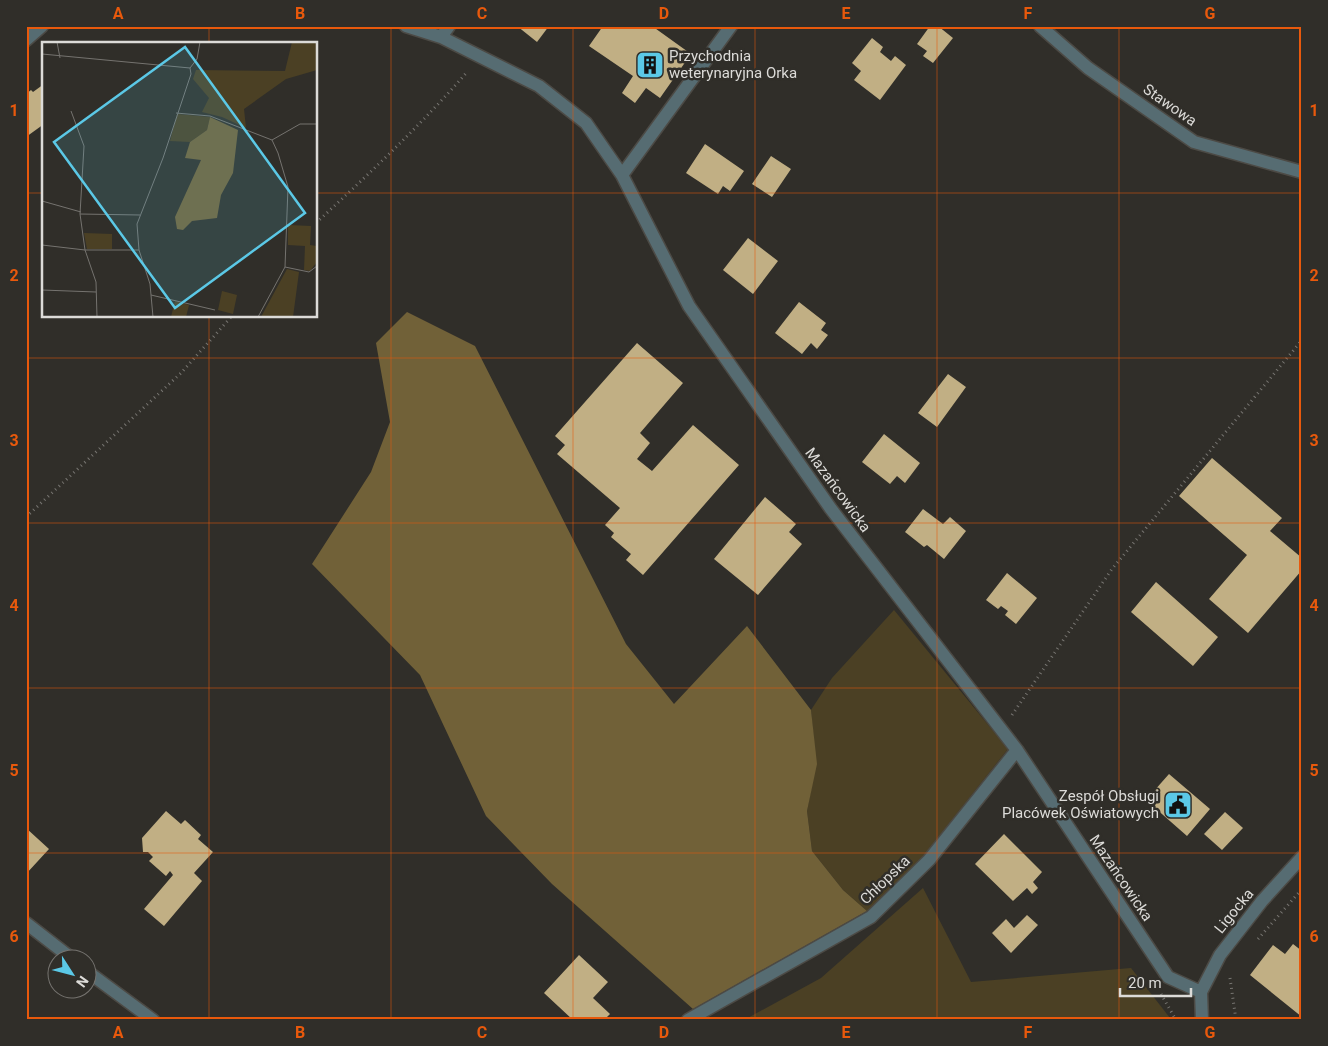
<svg xmlns="http://www.w3.org/2000/svg" width="1328" height="1046" font-family="Roboto,sans-serif">
<rect width="100%" height="100%" fill="#302e29"/>
<path fill="#4b4024" d="M894 610 1008 749 924 855 867 911 843 890 812 851 807 811 816 764 811 710 832 678Z
M923 888 971 982 1131 968 1170 1018 1169 1020H744L821 978Z"/>
<path fill="#716138" d="M407 312 475 346 626 644 674 704 747 626 811 710 817 764 807 811 812 851 843 890 867 911 693 1009 552 884 486 816 420 675 312 564 371 472 390 422 376 343Z"/>
<path fill="#c1af84" d="M517 26H549L537 42Z
M603 26H652L691 54 660 98 646 88 635 103 622 93 633 76 589 46Z
M930 26H938L953 38 933 63 923 56 927 51 917 44Z
M872 38 883 47 880 52 891 61 895 56 906 65 880 100 854 80 861 71 852 63Z
M44 84V124L26 137V94L31 90 33 92Z
M705 144 744 171 730 191 723 186 718 194 686 173Z
M771 156 791 169 772 197 752 184Z
M748 238 778 261 753 294 723 270Z
M799 302 826 323 821 330 828 335 817 349 811 343 802 354 775 333Z
M637 343 683 383 640 433 650 443 637 459 652 471 693 425 739 465 643 575 626 560 631 554 611 537 614 533 605 525 620 508 557 454 565 445 555 436Z
M948 374 966 387 937 427 918 413Z
M884 434 920 463 905 483 897 476 890 484 862 462Z
M1212 458 1282 518 1270 531 1302 558V570L1248 633 1209 599 1247 555 1179 496Z
M765 497 796 524 789 532 802 544 758 595 714 559Z
M923 509 943 524 950 517 966 531 944 559 927 545 924 547 905 532Z
M1007 573 1037 598 1016 624 1005 615 1008 611 1001 606 998 609 986 600Z
M1156 582 1218 637 1193 666 1131 612Z
M1169 774 1210 809 1187 836 1146 800Z
M166 811 181 824 185 820 201 835 198 839 213 852 194 873 202 881 164 926 144 909 173 875 170 871 166 876 149 861 153 857 148 852H143L142 838Z
M1225 812 1243 828 1222 850 1204 834Z
M26 828 49 849 26 874Z
M1004 834 1042 872 1033 882 1038 888 1032 894 1027 888 1013 901 975 864Z
M1027 915 1038 925 1011 953 992 933 1006 919 1014 928Z
M1293 944 1302 951V1017L1250 975 1273 945 1285 954Z
M579 955 608 982 593 998 610 1014 604 1020H573L544 993Z"/>
<g fill="none" stroke-linecap="round" stroke-linejoin="round">
<defs>
<path id="minor" d="M406 26 441 37 539 86 586 123 622 175 689 306 831 509 1017 750 1168 977 1201 992
M1040 26 1088 68 1194 142 1302 172
M441 37 449 26
M26 40 42 26
M622 175 731 26
M26 923 71 958
M88 972 153 1020
M688 1020 871 917 929 860 1017 750
M1202 1020 1201 992 1220 955 1262 901 1302 857"/>
</defs>
<use href="#minor" stroke="#4c4a45" stroke-width="15"/>
<path stroke="#787672" stroke-width="3" stroke-dasharray="1 4" stroke-linecap="butt" d="M316 223C369 174 421 125 468 71
M26 517 181 373 232 316
M1012 715 1112 569 1302 340
M1258 939 1302 889
M1230 978 1236 1020
M1161 994 1176 1020"/>
<use href="#minor" stroke="#566c72" stroke-width="12"/>
</g>
<path fill="none" stroke="#e8590c" stroke-width="1" stroke-opacity="0.55" d="M209 26V44M391 26V1020M573 26V1020M755 26V1020M937 26V1020M1119 26V1020M26 193H44M316 193H1302M209 316V1020M26 358H1302M26 523H1302M26 688H1302M26 853H1302"/>
<defs>
<symbol id="building-square" viewBox="-11 -11 22 22"><rect x="-9" y="-9" width="18" height="18" rx="4" fill="#5bc8e6" stroke="#302e29"/><path d="M-4-6H4V6H1V3H-1V6H-4ZM-2.5-4.3h1.7v1.8h-1.7ZM.8-4.3h1.7v1.8H.8ZM-2.5-1h1.7V.8h-1.7ZM.8-1h1.7V.8H.8Z" fill="#111"/></symbol>
<symbol id="civic-square" viewBox="-11 -11 22 22"><rect x="-9" y="-9" width="18" height="18" rx="4" fill="#5bc8e6" stroke="#302e29"/><path d="M-.6-6.5H3V-4.5H.6V-3L4-1V1h2V6H-6V1h2V-1L-.6-3ZM-1.2 2.5V6h2.4V2.5Z" fill="#111"/></symbol>
</defs>
<g fill-rule="evenodd">
<use href="#building-square" x="634" y="49" width="32" height="32"/>
<use href="#civic-square" x="1162" y="789" width="32" height="32"/>
</g>
<g text-anchor="middle" stroke-width="5" stroke-linejoin="round" paint-order="stroke">
<g font-size="15" fill="#dcdbd8" stroke="#302e29" text-anchor="start">
<text x="669" y="61">Przychodnia<tspan x="669" dy="17">weterynaryjna Orka</tspan></text>
<text x="1159" y="801" text-anchor="end">Zespół Obsługi<tspan x="1159" dy="17">Placówek Oświatowych</tspan></text>
</g>
<g font-size="15" fill="#dcdbd8" stroke="#302e29">
<text transform="translate(1170 105) rotate(35)" y="5">Stawowa</text>
<text transform="translate(838 490) rotate(54)" y="5">Mazańcowicka</text>
<text transform="translate(1121 878) rotate(56)" y="5">Mazańcowicka</text>
<text transform="translate(885 880) rotate(-44)" y="5">Chłopska</text>
<text transform="translate(1234 911) rotate(-51)" y="5">Ligocka</text>
</g>
</g>
<g transform="translate(42 42)">
<rect width="275" height="275" fill="#302e29"/>
<path d="M250 0H275V28L244 37 202 67 204 86 180 75 160 70 167 56 151 37 154 28 243 29ZM135 72 168 75 165 88 148 100 128 99ZM246 183 269 184 268 203 275 204V220L268 229 262 228 263 204 246 203ZM42 191 70 192V207H45ZM245 227 257 230 251 275H219ZM180 249 195 253 191 272 176 268ZM133 259 147 263 144 275H129Z" fill="#4b4024"/>
<path d="M168 75 196 88 191 131 179 153 175 176 150 179 141 188 135 187 133 175 159 118 143 116 148 100 165 88Z" fill="#716138"/>
<path fill="none" stroke="#75736f" stroke-width="1" d="M15 0 18 16M0 12 148 26M148 26 155 17 158 0M29 69 42 104 38 172 43 208 54 240 55 275M134 71 168 74 230 98 236 111 246 145 243 225 216 275M230 98 258 82H275M0 159 39 170M38 172 98 173M0 203 43 208H97M243 225 267 230 275 224M0 248 54 250M109 253 173 268M111 275 108 242 97 208 95 182 121 116 149 32 148 26"/>
<path fill="#5bc8e6" fill-opacity="0.15" stroke="#5bc8e6" stroke-width="2.5" d="M143 5 263 171 133 266 12 100Z"/>
<rect width="275" height="275" fill="none" stroke="#dcdbd8" stroke-width="2.5"/>
</g>
<rect width="1328" height="1046" fill="none" stroke="#302e29" stroke-width="55"/>
<g transform="translate(72 974) rotate(126)"><circle r="24" fill="#302e29" stroke="#75736f"/>
<path d="M0-4L9 19L0 12L-9 19Z" fill="#5bc8e6"/>
<text y="-8" font-size="14" font-weight="bold" text-anchor="middle" fill="#dcdbd8">N</text>
</g>
<path d="M1120 988v8h71v-8" fill="none" stroke="#dcdbd8" stroke-width="2.5"/>
<text x="1128" y="988" font-size="15" fill="#dcdbd8" stroke="#302e29" stroke-width="4" paint-order="stroke">20 m</text>
<rect x="28" y="28" width="1272" height="990" fill="none" stroke="#e8590c" stroke-width="2"/>
<g font-size="16" text-anchor="middle" font-weight="bold" fill="#e8590c">
<text x="118" y="19">A</text>
<text x="300" y="19">B</text>
<text x="482" y="19">C</text>
<text x="664" y="19">D</text>
<text x="846" y="19">E</text>
<text x="1028" y="19">F</text>
<text x="1210" y="19">G</text>
<text x="14" y="116">1</text>
<text x="1314" y="116">1</text>
<text x="14" y="281">2</text>
<text x="1314" y="281">2</text>
<text x="14" y="446">3</text>
<text x="1314" y="446">3</text>
<text x="14" y="611">4</text>
<text x="1314" y="611">4</text>
<text x="14" y="776">5</text>
<text x="1314" y="776">5</text>
<text x="14" y="942">6</text>
<text x="1314" y="942">6</text>
<text x="118" y="1038">A</text>
<text x="300" y="1038">B</text>
<text x="482" y="1038">C</text>
<text x="664" y="1038">D</text>
<text x="846" y="1038">E</text>
<text x="1028" y="1038">F</text>
<text x="1210" y="1038">G</text>
</g>
</svg>
